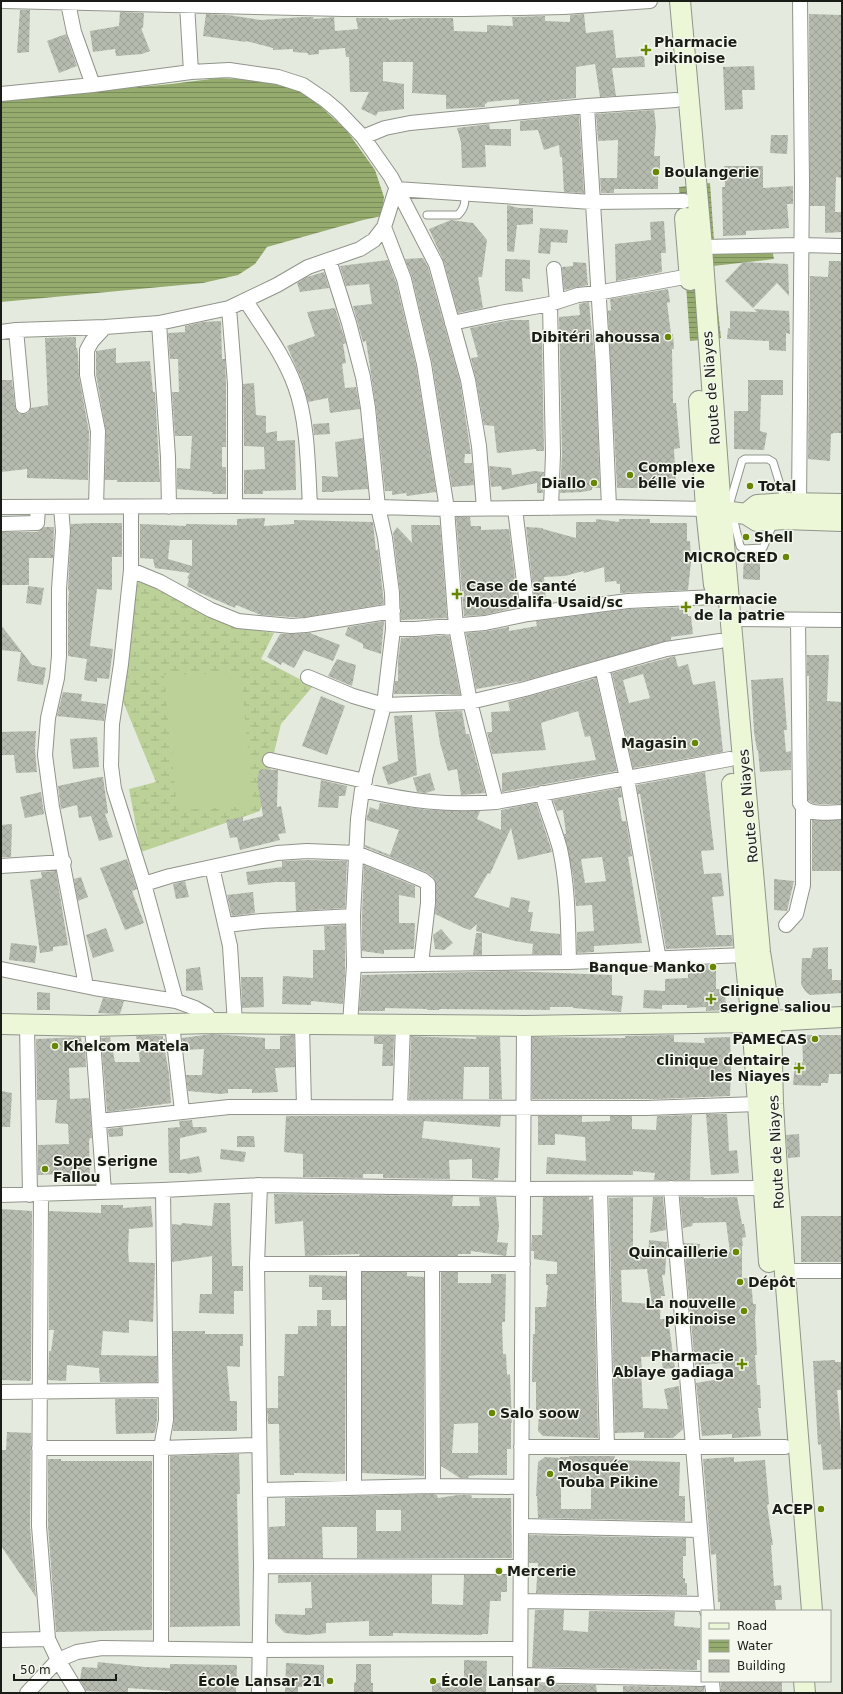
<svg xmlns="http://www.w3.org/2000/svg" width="843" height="1694" font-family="'DejaVu Sans',sans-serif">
<defs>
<pattern id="wetland-marsh" width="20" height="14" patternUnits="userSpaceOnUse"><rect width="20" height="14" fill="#bcd198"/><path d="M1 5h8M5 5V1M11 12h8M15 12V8" fill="none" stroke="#a1b382"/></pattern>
<pattern id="water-rules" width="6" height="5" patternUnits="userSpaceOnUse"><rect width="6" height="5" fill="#95ac6e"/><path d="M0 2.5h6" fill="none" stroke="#798b59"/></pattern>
<pattern id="building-cross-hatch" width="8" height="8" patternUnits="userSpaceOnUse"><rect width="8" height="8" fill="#b6bbb0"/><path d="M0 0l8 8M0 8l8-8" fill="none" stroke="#9ca097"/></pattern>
</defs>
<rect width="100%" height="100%" fill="#e5eadf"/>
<path fill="url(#wetland-marsh)" d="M141 578 232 626 274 633 261 659 313 686 281 724 260 811 141 852 129 789 156 782 122 699 129 597Z"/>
<path fill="#bcd198" d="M241 673 253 806 177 810 164 675Z"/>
<path fill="url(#water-rules)" d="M219 78 257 80 299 90 319 105 347 131 375 170 384 197 382 216 363 220 267 247 255 264 238 275 203 283 1 302V100L171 84Z
M710 183 714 241 771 244 774 259 713 266 721 338 690 341 679 187Z"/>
<path fill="url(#building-cross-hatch)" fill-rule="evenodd" d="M20 10H30L29 52 17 53Z
M120 12 144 13 143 28H141L150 51 142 54 116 56 115 49 93 52 90 31 119 26Z
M206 14 228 15 261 20 302 17H313L314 19 334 17 335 31 358 29 356 18H388L389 20 414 18H453L454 31 487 32V25L513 26 512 17 545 16V21L570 22V15L584 14 586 33 613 30 616 58 644 56 645 67 612 68 616 96 600 97 595 64 576 67V98L519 104V99L487 102V103L485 104V107L446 109V95L412 93 413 62H383V81L404 84V109L378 112 376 116 361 109 369 92H350L349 57H346L345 48 319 50V54L308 55V53L293 52V49L273 50V48L246 41V42L203 36Z
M809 14 842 15V178L836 177 835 212H842V232L825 233V206H810Z
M66 34 77 66 59 73 47 41Z
M754 66 755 90H742L743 109 725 110 723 67Z
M654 110 656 126 654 156H660V169H658V189H614V193H601L600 178H617L618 140 598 141 596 114Z
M579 115 584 193 564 192 562 157H560L559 145 544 150 538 130 520 131V121Z
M489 124 490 129H511V146L485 145 486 167 462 168 461 142 457 128Z
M771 135H788L787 154 770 153Z
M724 166H763V188L793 186V204H787L789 228 746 231V235L723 236 722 187H725Z
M507 205 519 208H533V224L517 225 514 252 507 251Z
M451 220 473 223 487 240 482 277H478L483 308 458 313 444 262 429 229Z
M664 221 666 253H661L662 272 616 281 615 244 651 240 650 222Z
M540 228 568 230 567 243 551 242 550 254 538 253Z
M423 258 428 267 460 382 471 454H465L464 463H472L474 485 452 487 432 362 412 277 405 259Z
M505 259 530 260V279L522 278 523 292 505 291Z
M388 260 396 282 416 366 436 492 407 496 406 493 392 495V491H385L376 407 366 341 363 342 353 306 372 304 369 284 346 286 340 266Z
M829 261H842V433H833V434H831L830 461 808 459 810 276 828 277Z
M573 262 586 263 588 285 564 290 562 267 573 266Z
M743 262 788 264 789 296 777 283 753 308 725 281Z
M324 272 329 288 300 292 297 283 307 277Z
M668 289 670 302 667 303 671 334H673L674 349H672L673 403H676L680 448 674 449 676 485 668 488H617L608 311 611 310 610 299Z
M589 302 595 365 600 488H592V490L582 492 560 493 562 454 559 317 580 315 579 304Z
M335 308 346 343 343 344 346 363 342 364 345 388 356 387 360 409 330 413 328 398 308 402 303 383 287 346 315 336 307 312Z
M754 309 789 311 790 334 786 333V351L769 350V341L727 339 728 328 730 329V311L757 312Z
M510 320H529L530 339 542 340 544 451H536V449L497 453 494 426 484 425 476 379 471 358 478 357 470 328Z
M221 321 222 359H225L226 384V447H222V467H226V494H212L213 492 177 489V468L190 469 192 436H175L172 392H179L178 359H170L168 333 185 332V326L203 322Z
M76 337V348H77L78 353 79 377 89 432 88 480 27 478V469L1 472V380H12L15 407 19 414H24L28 413 31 408 48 405 45 338Z
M116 348V363L150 361 153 392H155L160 482H117V480H105L106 431 96 374V351Z
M748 380H783V395H761L760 431 767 433 764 450 734 449V411H748Z
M254 383 256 415 266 416V433L277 431V441L295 440 296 490 263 491V494H244V470L265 469 264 447 244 446 243 384Z
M329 423 330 434 314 435 313 424Z
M363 438 368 489 334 491V492H322V476L338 477 335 442Z
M489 466 511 468 512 475 534 471 544 472 543 493H537V483L502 490 501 486 491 487Z
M456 517H470L471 526H481V530L509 529 518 604H509V609L484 615 464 616Z
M265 518 264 526 294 524V520L373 522 376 551 378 549 384 604 305 617H291L261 615 236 605 235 608 198 592 187 586 189 579 187 578 190 573 155 568 153 559 140 558V524L186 526V524L237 525V519ZM170 540H192V566L168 559Z
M596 519 619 522V519H650V523H687V541H690L691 562 688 590 620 593V584H617L616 581 605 582 604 567 584 573 583 571 565 576 544 577 546 603 535 604 526 527 543 528V529L576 538V522H596Z
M94 523H122V557H112V590L97 589 90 646 113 649 109 679 97 678V682L84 680 87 659 68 656V604L69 592 68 589 71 524Z
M411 525H440L447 618 401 620 400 592 393 533 397 527 412 543Z
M44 527H54L53 558H29V585H1V532H37Z
M760 553V580L743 579 744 554Z
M28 586 44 588 41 605 26 603Z
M687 607 688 616H691L693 634 671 637V640L523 681 476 689 466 633 487 631 509 627V631L537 626 536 621 629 609Z
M384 621 381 654 363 648V644L345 635 348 627Z
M1 625 32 665 46 668 43 685 17 681 21 652 1 650Z
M310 633 340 645 333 661 304 650 294 668 282 662 281 665 267 657 280 634Z
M449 635 460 694H394L395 681H398V660L401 638Z
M807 655H829L827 701 842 702V749H841L842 804H819L812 803 808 800 809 676H807Z
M675 656 678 667 688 664 693 685 715 681 718 704 723 752 633 768 612 673ZM643 674 650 698 629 703 623 680Z
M337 659 356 665 352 686 328 676Z
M596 678 617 771 502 792V773L596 760 590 736 585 737 578 711 541 723 546 750 492 754 487 732H492L491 712 510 711 508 702Z
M783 678 787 730H784L786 752 791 751V770L760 772 758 750H757L754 732 751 680Z
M63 692 82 694 81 701 106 704 104 721 57 716Z
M321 696 345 706 327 755 302 746Z
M462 711 466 734H469L485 793 461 795 457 769 448 771 440 743 435 712Z
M412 715 417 775 388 785 382 767 398 761 394 716Z
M36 731 35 749 37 772 16 773 14 755H1V732Z
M97 737 99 767 73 769 70 739Z
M260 769 278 770 277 807 281 806 286 833 278 834 280 840 240 850 237 837 230 838 226 820 243 817V821L263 816 257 780Z
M705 772 714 850 701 851 704 874 721 873 724 896 712 897 716 935H732L733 946 666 949 640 794H638L637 785Z
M430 773 435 790 426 793 417 792 413 778Z
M100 777H103L108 813 105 814 113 837 99 841 91 816 79 818 77 805 61 809 58 786Z
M321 780 347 786 345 796H339L338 808 318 807Z
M620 788 622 797 618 798 622 821H626L632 856 628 857 642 943 594 946V952L577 953V932L594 931 592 905 576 906 573 876 564 834H566L563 810 557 811 553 800ZM602 857 606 881 585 883 581 859Z
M41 792 44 814 25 818 20 797Z
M380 803 428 810 480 811 477 819 501 830V810L536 803 552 852 518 860 511 828 490 874 488 873 474 897 509 908 511 897 530 901 528 912H533L530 931 560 934V954H532L533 944 515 941 476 931 477 924 470 930 464 928 435 914 436 884 433 877 426 872 365 847V845L390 855 399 830 366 820 370 807 378 810Z
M812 820H842V871H812Z
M12 824 11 857H1V825Z
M127 859 137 889 132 891 144 923 125 930 100 868Z
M307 860 347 861 345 908 296 911 295 882H275L248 885 246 872 282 867V861Z
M364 865 415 886V898L399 895V923H415L414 949 384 950V954L362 951V916Z
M56 871 68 945 53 947V951L40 953 30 880 42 878 41 872Z
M81 877 88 897 78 901 74 879Z
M774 879 794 881 787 911 774 910Z
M185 881 189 897 176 899 173 884Z
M253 892 255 913 232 916 227 895Z
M345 925V974L343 1004 311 1001V1005L282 1004 283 976 313 978V950H325L324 926Z
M106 928 114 951 93 958 86 935Z
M441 929 453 943 444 950 435 949 433 935Z
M476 933H482V955H473Z
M11 943 37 946 35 963 9 960Z
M828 947V969H832V980H842V993L810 995 805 991 801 984 802 958H811L813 948Z
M716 965V989H725L726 1010 706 1011V1007L687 1008V1005H662V1009L643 1008 644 990 665 991V979L688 978V966Z
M200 967 203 990 186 991V969Z
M508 971 612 975V995L623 996 621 1012 573 1008V1007H550V1010L439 1009V1010H427V1009L385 1008V1011H359L362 975Z
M241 977H263L264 1007 242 1008Z
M37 992 50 993V1010H37Z
M103 998 124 1001 120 1014 98 1013Z
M212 1034 265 1038V1049H280V1036L294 1035 295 1067 275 1068 278 1092 252 1093V1089H228V1093L221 1094 188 1091 186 1075H202L204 1049 184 1050 182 1038Z
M674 1035V1042L705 1043 704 1038 730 1037 731 1066 730 1096 656 1099H532V1037L625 1038V1036Z
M802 1035H842V1074H829L828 1083H821V1086L793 1085 795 1062H803Z
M136 1036H163V1039H165L167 1051H165L169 1074 171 1103 107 1112 101 1038 110 1037 115 1062H140Z
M374 1036H394L393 1066H382L383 1044H374Z
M411 1036 476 1039V1037H500L502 1099H489V1067H464L463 1099H409Z
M81 1037 82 1043 85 1042 86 1067 69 1068 70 1099 89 1098 92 1138H90L89 1141 90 1179 60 1180V1174L38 1175V1145L69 1144 68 1124 55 1123 57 1100H37L36 1039Z
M1 1091 12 1093 10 1127H1Z
M706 1114H727L729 1151 737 1150 739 1173 711 1175Z
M692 1115 690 1180H654L655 1173 633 1171V1175L546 1174 547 1157 586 1161 585 1137 555 1134V1145H538V1116H582V1122L610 1121V1116H632V1129L656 1130 657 1116Z
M286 1116H501L500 1127 424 1121 422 1138 500 1148 498 1178H494V1180L472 1178V1159L449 1160 450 1179 383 1178V1174H363V1178L303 1177V1154L284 1152Z
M192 1120 193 1127H206L207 1132 180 1138V1160L199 1156 202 1172 187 1174V1173H169L168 1128 180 1127 179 1121Z
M123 1127V1136L109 1137 108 1129Z
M799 1134 800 1157 788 1158 786 1135Z
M237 1136H254L255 1147H237Z
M221 1149 246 1152 244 1162 220 1159Z
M274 1194 453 1196 452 1206H480L479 1197H496L499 1226 497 1242 508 1243 506 1256 471 1251V1254H458V1256H359L360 1254 305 1256 303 1221 275 1224Z
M543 1197H589V1200L592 1199 598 1438 543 1436 538 1431 539 1410H536V1382H532L533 1334H535V1307H546L548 1285H546V1274H557V1262L534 1259V1251H531L532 1235H542Z
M633 1197V1256L648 1257 649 1240 667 1242 665 1275H662L665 1296H661L660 1319H668L675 1368 663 1369 661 1356 641 1357 642 1371H641L643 1408 668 1409 664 1389 679 1386 683 1429 673 1438H644V1432L615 1433 609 1198ZM647 1269 652 1304 622 1302 621 1270Z
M653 1197H663L666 1230 650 1233Z
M680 1197H704V1198L737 1197 742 1224H744L746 1237 742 1238 743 1246H742V1278H751L753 1304H756L755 1319 757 1355H755L757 1385H760L761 1408H758L761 1436 734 1438H732V1434L702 1436 696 1383 725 1378 722 1363 695 1366 684 1243 700 1244 699 1251 730 1252 726 1222 693 1223 692 1226 683 1228Z
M214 1203H230L232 1266H243V1291H234V1314L199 1313 200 1294H212V1256L172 1262V1224L181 1225 182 1223 212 1226Z
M101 1205H123V1208L151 1206 153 1227 129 1229 128 1250 129 1262 155 1263 153 1322 129 1320V1333L103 1331 101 1355 157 1356V1382H100L99 1368 67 1365 66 1381 48 1380 49 1351H51L54 1330H49V1211L101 1213Z
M1 1209 32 1211 31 1379 30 1381 1 1380Z
M801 1216H842V1262H801Z
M362 1272H407V1276L424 1277V1476L362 1473Z
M441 1272H458V1283H491V1274H506L505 1322H502L503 1354H506L507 1375 510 1374 512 1423H511V1449H507V1475H478L468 1476 469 1478H460L441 1466ZM478 1423V1453H452L454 1424Z
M309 1275 346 1276V1300H322V1287H309Z
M317 1310H331V1326H346L345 1474 294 1473V1475H280L279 1424H268L267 1408H278V1376H284L285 1334H298V1326H317Z
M173 1331H205V1334H243V1346H240V1367L227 1366 230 1401H237V1431H173L174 1420Z
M835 1360V1362H842V1390H837L842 1446V1469L823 1470 821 1444 818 1445 813 1361Z
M115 1399H157V1419L155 1432 154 1433 116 1434Z
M7 1432 31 1433 30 1526 36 1597 1 1546V1450H6Z
M239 1454 240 1494H237L240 1626 170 1627V1456Z
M569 1456H615L614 1460 680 1462 679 1496H685V1521L538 1518 537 1496H536L538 1462 545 1457 560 1458V1457H569ZM561 1487H591V1509H561Z
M734 1457V1462L765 1460 769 1504 767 1505 773 1545H771L774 1586 781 1585 782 1600H775L776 1611H728V1610H720V1602H718L716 1554 711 1555 703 1459Z
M48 1459H61V1461H152V1630L56 1632 48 1526Z
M433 1494 437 1495 438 1498 458 1495H471L472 1498H511L512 1558H357V1527H322L323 1558H269V1527L285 1526V1498ZM376 1510H401V1531H376Z
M529 1535 686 1538V1556H683V1578H685V1583H687V1595L536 1593 538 1563H529Z
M278 1575H432V1604L463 1605 464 1575H507V1592H501V1601H490L488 1634H482V1635L393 1633V1636H369V1621L326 1623V1633L307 1635 285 1633 275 1623V1614L305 1615V1608H312L311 1582 278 1583Z
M535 1610H564L563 1630 588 1632 589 1611 675 1612 674 1626 700 1628V1660H697V1670L532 1667Z
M464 1660 487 1661 486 1693H432V1683H464Z
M98 1662 145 1667 170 1668V1664L237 1665 236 1693H173L170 1691 128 1688V1693L86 1691 80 1680 82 1667 97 1668Z
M286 1663 324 1665V1687H298V1693H285Z
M356 1664H371V1683H373V1693H354V1683L356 1682Z
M721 1681H782V1693H721Z
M529 1684 596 1685 597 1693H534V1685Z
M623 1686 704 1687V1693L653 1692V1693H623Z"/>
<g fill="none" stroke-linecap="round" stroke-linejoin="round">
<defs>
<path id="lane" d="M427 215H458C465 208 465 203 465 193
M728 509 742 461 745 459H768L773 462 785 501
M732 513 740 546 743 549 763 548 774 522"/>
<path id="street" d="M4 1 343 9H466L564 7 650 1
M68 3 74 32 93 85
M187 4 191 72
M1 94 93 85 191 72 229 70 278 77 303 85 325 100 338 111 363 137 391 177 436 264 468 380 479 446 484 508
M587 106 603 365 609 507
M363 137 385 128 410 123 587 106 676 100
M384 227 404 279 424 364 447 509 456 627 470 702 496 802
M702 247 801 245 842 246
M329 260 349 323 363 377 368 408 378 507 385 538 392 593 393 629 384 705 362 790 358 819 353 916 354 965 350 1024
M554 269 557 302
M246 301C263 328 284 355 295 386 308 421 308 469 310 507
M550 304 553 454 551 508
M229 308 235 384V506
M159 323 168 457 169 507
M452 323 500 313 550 304 578 295 597 293 690 276
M16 330 23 406
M1 332 16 330 105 327 159 323 229 308 277 285 308 267 360 249 374 240 384 227 396 189 592 202 684 201
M799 504 802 183 800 1
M1 507 235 506 378 507 447 509 609 507 706 509
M61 507 63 531 59 589V656L57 678 48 718 45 755 52 807 86 986
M96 507 98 431 87 375V350L92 341 105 327
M131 507V570L121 664 112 724 111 766 114 789 144 884 176 1001
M515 509 528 614
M1 524 37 523 38 507
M131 570 160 582 211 610 238 621 291 626 306 625 393 611
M731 619 842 620
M798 620 800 803C808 817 828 812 842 812
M393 629H415L485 623 528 614 628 601 715 597
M602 667 627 778 659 960
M308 677 353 696 384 705 470 702 525 689 666 649 720 641
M270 760 365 781
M362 790C410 801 446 806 496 802L730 759
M542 793C547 812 555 830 560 849 568 886 568 924 569 962
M1 866 64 862
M212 867 230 946 235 1024
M144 884 170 876 277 853 307 851 356 853 399 870 423 880 428 884V903L421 964
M226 925 262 921 353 916
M786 925 796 914 803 885V808
M354 965 569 962 745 955
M1 969 94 988 176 1001 195 1008 207 1015 212 1023
M172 1024 182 1111
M27 1025 30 1195
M302 1025 304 1107
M92 1026 104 1192
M400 1108 403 1025
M99 1121 229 1107 646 1108 757 1104
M671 1188 707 1611
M600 1189 607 1447
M1 1195 163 1190 260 1185 523 1189 763 1188
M41 1195 39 1526 48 1639 58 1660 78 1693
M257 1264H523
M354 1264V1488
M432 1264 433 1486
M784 1271H842
M1 1392 165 1390
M521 1447H785
M39 1448H161L259 1445
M260 1490 433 1486 521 1487
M521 1526 700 1530
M261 1566 521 1567
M521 1601 706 1604
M1 1640 48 1639
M161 1649V1448L166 1420 163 1190
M520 1675 702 1679
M712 1681 713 1693
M27 1693 58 1660 77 1652 102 1648 259 1650 520 1649
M259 1693 261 1566 257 1264 260 1185
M520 1693 524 1026"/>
<path id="secondary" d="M680 1 702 247 721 510 760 952 771 1021 773 1104 778 1186 812 1611
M685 218 690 280
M699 401 706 509 714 585
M709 509 746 514 757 521 784 519 842 521
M746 514 757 505 786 503 842 504
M732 784 745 955 753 1033 769 1262
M1 1024 92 1026 212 1023 524 1026 751 1022 842 1017
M804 1681 805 1693"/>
</defs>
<use href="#lane" stroke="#90948a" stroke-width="9"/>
<use href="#street" stroke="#90948a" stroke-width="16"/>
<use href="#secondary" stroke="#90948a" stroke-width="22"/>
<use href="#lane" stroke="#fff" stroke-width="7"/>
<use href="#street" stroke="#fff" stroke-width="14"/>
<use href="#secondary" stroke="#ecf7d8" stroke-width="20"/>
</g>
<g fill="#678702" stroke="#f3f7ec" stroke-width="1.5">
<path d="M644 44h4v4h4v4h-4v4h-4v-4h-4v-4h4z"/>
<circle cx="656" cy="172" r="4"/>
<circle cx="668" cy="337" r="4"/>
<circle cx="630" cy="475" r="4"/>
<circle cx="594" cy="483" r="4"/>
<circle cx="750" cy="486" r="4"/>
<circle cx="746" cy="537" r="4"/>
<circle cx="786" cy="557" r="4"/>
<path d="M455 588h4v4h4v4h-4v4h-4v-4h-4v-4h4z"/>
<path d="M684 601h4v4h4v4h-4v4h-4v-4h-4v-4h4z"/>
<circle cx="695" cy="743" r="4"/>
<circle cx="713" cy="967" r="4"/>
<path d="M709 993h4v4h4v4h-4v4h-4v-4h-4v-4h4z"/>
<circle cx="815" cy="1039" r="4"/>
<circle cx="55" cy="1046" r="4"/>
<path d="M797 1062h4v4h4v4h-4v4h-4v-4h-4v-4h4z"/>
<circle cx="45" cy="1169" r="4"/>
<circle cx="736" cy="1252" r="4"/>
<circle cx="740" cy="1282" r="4"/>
<circle cx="744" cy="1311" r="4"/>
<path d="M740 1358h4v4h4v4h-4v4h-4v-4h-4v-4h4z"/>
<circle cx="492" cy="1413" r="4"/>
<circle cx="550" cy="1474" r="4"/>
<circle cx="821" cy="1509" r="4"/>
<circle cx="499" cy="1571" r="4"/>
<circle cx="330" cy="1681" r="4"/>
<circle cx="433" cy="1681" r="4"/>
</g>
<g text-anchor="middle" stroke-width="3" stroke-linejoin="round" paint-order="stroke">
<g font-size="14" font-weight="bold" fill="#1a1c18" stroke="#f3f7ec" text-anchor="start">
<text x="654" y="47">Pharmacie<tspan x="654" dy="16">pikinoise</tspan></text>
<text x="664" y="177">Boulangerie</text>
<text x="660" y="342" text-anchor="end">Dibitéri ahoussa</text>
<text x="638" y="472">Complexe<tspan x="638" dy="16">bélle vie</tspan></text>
<text x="586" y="488" text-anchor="end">Diallo</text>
<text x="758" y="491">Total</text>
<text x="754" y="542">Shell</text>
<text x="778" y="562" text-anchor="end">MICROCRED</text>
<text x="466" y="591">Case de santé<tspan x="466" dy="16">Mousdalifa Usaid/sc</tspan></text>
<text x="694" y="604">Pharmacie<tspan x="694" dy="16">de la patrie</tspan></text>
<text x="687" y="748" text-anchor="end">Magasin</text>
<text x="705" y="972" text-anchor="end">Banque Manko</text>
<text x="720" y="996">Clinique<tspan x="720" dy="16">serigne saliou</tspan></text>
<text x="807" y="1044" text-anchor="end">PAMECAS</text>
<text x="63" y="1051">Khelcom Matela</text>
<text x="790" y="1065" text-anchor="end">clinique dentaire<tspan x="790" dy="16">les Niayes</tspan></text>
<text x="53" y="1166">Sope Serigne<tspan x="53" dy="16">Fallou</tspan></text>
<text x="728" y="1257" text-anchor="end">Quincaillerie</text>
<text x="748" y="1287">Dépôt</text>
<text x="736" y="1308" text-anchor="end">La nouvelle<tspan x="736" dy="16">pikinoise</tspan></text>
<text x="734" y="1361" text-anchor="end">Pharmacie<tspan x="734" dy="16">Ablaye gadiaga</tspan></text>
<text x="500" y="1418">Salo soow</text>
<text x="558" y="1471">Mosquée<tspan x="558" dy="16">Touba Pikine</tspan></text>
<text x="813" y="1514" text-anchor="end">ACEP</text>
<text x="507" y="1576">Mercerie</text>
<text x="322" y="1686" text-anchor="end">École Lansar 21</text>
<text x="441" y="1686">École Lansar 6</text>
</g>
<g font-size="14" fill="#1a1c18" stroke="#f3f7ec">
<text transform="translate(711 388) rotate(-94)" y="5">Route de Niayes</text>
<text transform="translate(748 806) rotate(-95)" y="5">Route de Niayes</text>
<text transform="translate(776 1152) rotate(-93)" y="5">Route de Niayes</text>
</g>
</g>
<rect width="843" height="1694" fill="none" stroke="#1a1c18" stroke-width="4"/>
<rect x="701" y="1610" width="130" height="72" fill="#f3f7ec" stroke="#9c9f97"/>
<rect x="709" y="1623" width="20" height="6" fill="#ecf7d8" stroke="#9c9f97"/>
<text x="737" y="1630" font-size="12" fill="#1a1c18">Road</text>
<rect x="709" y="1640" width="20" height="12" fill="url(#water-rules)" stroke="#9c9f97"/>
<text x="737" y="1650" font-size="12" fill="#1a1c18">Water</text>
<rect x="709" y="1660" width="20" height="12" fill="url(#building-cross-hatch)" stroke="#9c9f97"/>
<text x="737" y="1670" font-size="12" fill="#1a1c18">Building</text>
<path d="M14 1674v6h102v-6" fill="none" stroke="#1a1c18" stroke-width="2"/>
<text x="20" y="1674" font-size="12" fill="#1a1c18" stroke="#f3f7ec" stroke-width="3" paint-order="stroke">50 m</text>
</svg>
